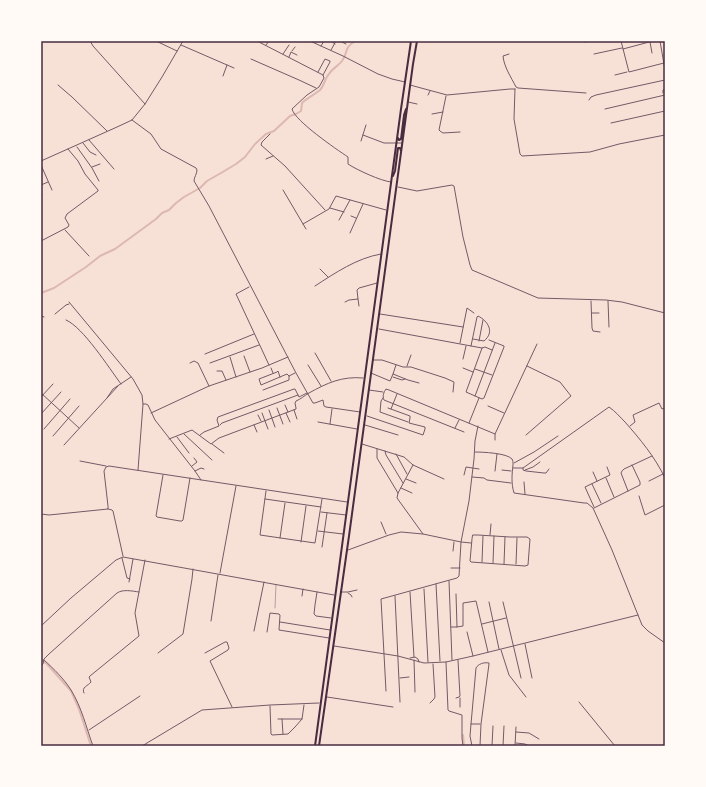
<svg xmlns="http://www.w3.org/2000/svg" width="706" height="787" font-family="Quicksand,sans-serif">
<rect width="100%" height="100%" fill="#f7e1d7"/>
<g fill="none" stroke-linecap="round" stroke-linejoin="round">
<path stroke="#dcb8b0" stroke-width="2" d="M41 293 54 288 86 267 100 256 115 249 156 219 162 213 169 210 176 203 184 197 200 188 207 181 221 173 236 164 245 157 255 144 266 134 274 131 290 116 296 114 301 111 302 103C307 98 314 95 320 90 324 86 325 78 329 74 332 69 338 66 342 61 349 51 343 49 355 41
M41 659 47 664 71 691 79 709 91 746
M463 735 464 746"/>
<path stroke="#755966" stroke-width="0.5" d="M275 608 276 585"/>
<path stroke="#755966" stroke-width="1" d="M90 41 93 46 145 104
M156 41 177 51
M257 41 323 75 324 78 319 87 307 95 293 108 292 109C295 121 336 149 348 157V164C357 170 381 181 391 182
M310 41 343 56 378 74 392 79 405 82
M331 41 335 44
M340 41 346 44
M621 41 629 72 664 63
M660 41 665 70
M585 42 589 41
M650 42 652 53
M181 45 234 68
M266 45 269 41
M321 46 324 41
M623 49 653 41
M331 50 336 41
M292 51 295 47
M283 54 289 45
M509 54 503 56C504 67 511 77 516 87L518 88 586 93
M594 54 622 48
M289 57 291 52 297 55
M251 59 299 80 316 88
M318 72 325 59 330 61V62L323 75
M615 75 627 72
M223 76 227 65
M58 85 72 97 107 131
M410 85 447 95 510 89H515
M515 89 514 119 520 154 522 156 590 152 619 144 665 135
M663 93V90L665 89
M428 95 430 91
M446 96 439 130 440 131 443 133 460 132
M589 100 591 97 596 95 665 80
M408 102 417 104
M605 109 665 95
M432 114 443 112
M132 120 151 134 161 149 196 168 197 170C197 174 194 177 194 181L209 206 296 373 313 403H315L323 400 324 406 326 407 360 412
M611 123 665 111
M270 134 262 142 261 145 285 166 325 210
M363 135 384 143H402
M89 140 114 169
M361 141 366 125
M83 143 90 152 96 155
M77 147 92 168 99 181
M266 159 273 156
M41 161 117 127 132 120 145 104 162 77 183 41
M41 165 52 190
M92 167 100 164
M41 185 48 182
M398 187 417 191 452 185 454 186 463 237 470 265 472 270 538 298 606 300 622 302 665 313
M283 190 306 229
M41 193 42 195
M330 208 344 212
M351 216 356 218
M339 220 350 200
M303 224 329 209 336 196 386 210
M65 230 89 256
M350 233 363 204
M41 241 68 227 69 225 65 218 67 214 98 191V190L85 174 78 161 68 149
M320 269 328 277
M315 286C335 273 357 258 381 254
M249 287 236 294 269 365
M358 299 359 306
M591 301 592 328 593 331 600 332
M608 301 609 327
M69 302 133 379 142 395 143 404 138 470
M345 302 349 300 358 299 357 290 359 288 377 283
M592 313H599
M55 314 66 305 69 304
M380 314 463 327
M41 316 44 317
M66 320C83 327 109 368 121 384
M379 329 482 348
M489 340 504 346V347L484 398 482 399 466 392 482 348 485 347 492 350
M479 341 483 320
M460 343 467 308 474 313
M471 346 477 317 478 316C488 321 495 332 484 341L473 339
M315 353 331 381
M205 354 254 334
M244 356 250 372
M230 357 236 377
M463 359 466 346
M373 360H382L403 367H411L445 378 454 382 453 392
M190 363 194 361 198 363 209 386
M210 363 259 345
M308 365 321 386
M396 365 393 374 408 380 419 383
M407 366 411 355
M271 368 273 373
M463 368 473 372
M475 369 492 375
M217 371H222L226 380
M371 373 390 381 393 374
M280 377 278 371 277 372 259 379 261 385 287 374 289 376
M393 377 402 380 405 379
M263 390 289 380V376L295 373
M369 390 383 392
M41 393 79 428
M475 396 495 343
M41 397 53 384
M107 398 113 389 131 377
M383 398 381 401 380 412 408 422
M143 404H146L148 405 155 420 195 471 201 480
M285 405 288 412
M488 406 504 413
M277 408 283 424
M391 409 397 394
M269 410 275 427
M294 410 297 419
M151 413 209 386 262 368 288 357
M262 413 268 429
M286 413 290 422
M41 414 61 392
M258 415 261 421
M367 416 423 435 425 429V427L409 423 410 418V416L388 408
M318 422 357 429
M469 423 479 398
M330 424 332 409
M220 425 222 423 298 395
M254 425 257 432
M365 425 398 435
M630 426 635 422 633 415 659 403 662 409 665 408
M455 428 459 420
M44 429 70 399
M464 432 384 400C382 396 384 392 386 389L389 390 495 434
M184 434 212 460
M200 435 204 432 219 426 217 420 218 417 294 389H295L299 397 307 393
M526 435 571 396 560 382 527 366
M53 436 79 406
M177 437 189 453
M169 439 192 430 211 444 219 438 296 409V408L295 403 296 401C301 399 304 396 309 393 327 383 342 376 363 378
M495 440V434L537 344
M212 444 224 453
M362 444 404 457 413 465 444 479
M64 445 118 386
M377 449V458L398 493
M385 451 386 455 403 483
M475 452C482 452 507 453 512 459 513 460 513 463 513 465 512 474 511 483 514 493L584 503H587L593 508 612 550 642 625 648 631 665 643
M396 454 407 474
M80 461 106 466
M514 463 534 452 558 436
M413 465 398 493 397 498 423 534
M192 466 197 462 194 458
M513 468H523L609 407C615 411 620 417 625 422 640 439 655 457 665 478
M523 468V470L526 471 544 473H546L549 469
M502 470 511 471
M525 470 533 467 540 462
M195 471 201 468 204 469
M495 471 497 454
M593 472 597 481
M163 475 156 516 157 517 180 521H182L183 520 190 478
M464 475 466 467 479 469
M472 477 484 478 487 480 511 483
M606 478 614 497
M406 479 416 483
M649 481 663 474
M524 482 525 494
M592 484 601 503
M401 488 412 493
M266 491 260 535 315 543 322 499
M628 491 621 473 622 471 624 469 652 456
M639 496 644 512 645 515 665 505
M265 499 321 507
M594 507 585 487 610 475 607 467
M594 508 640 485V482L632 465
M108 509 112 510 113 511 123 556
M321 512 346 515
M41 514 49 515 108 509V506L104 471 106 467 109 466 347 502
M381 522 386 534
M318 531 343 534
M473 535H478L510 537H527L530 539 528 565 525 566 471 562 470 561 472 539Z
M490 535 491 524
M280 538 285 503
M301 542 306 506
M322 547 327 513
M348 550 389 535 401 532 423 534 461 542 471 543
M453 551 454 542
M122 558 127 578 130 579
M482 562 483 536
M493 563 494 536
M504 564 505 537
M516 564 517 538
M451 568H460
M220 573 236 486
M449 581 452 660
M129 582 133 559
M436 584 440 661
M424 589 428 662
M317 592 315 605 314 614 316 616 331 618
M342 592H348L357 590
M410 592 414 657
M348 593 351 595 352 597
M302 596 303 589
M395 596 400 702
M489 602 499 649
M503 602 521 678
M211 621 218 575
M280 622 330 630
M482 624 506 618
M41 626 71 598 116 560 123 557 334 595
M451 627H457L456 594
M457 627 463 626V603L476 601 488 652
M254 631 264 582
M267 632 270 613 279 614 280 615 279 630 329 638
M467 632 473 656
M525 644 532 678
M334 646 398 656 424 663 446 662 473 656 638 615
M501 650 509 675 526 697
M158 653 183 634 192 579 193 569
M205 653 225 642H227L229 648 228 650 210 661 232 707
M410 658 415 657 418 659 419 662
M44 660C54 669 64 679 71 690 82 708 86 727 93 746
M414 660 415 692
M446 662 448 710 449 711 462 715V738L463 746
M41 666 43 664 44 659 49 654 117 593C123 589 132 591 139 592
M400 678 409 677
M386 691 381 599 457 578 459 576 461 542 469 501 474 459 475 441 478 426
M84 693C81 687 88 686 91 682L89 677 90 676 139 636 135 613 145 560
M327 697 393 707
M456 698 459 697 460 696 458 660
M460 698V707
M579 702 615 746
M430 703 434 699 435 697 433 664
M270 706 271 734 272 735 288 734 295 727 302 719 304 705
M278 719H302
M282 719 283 734
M471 724H480
M89 730 140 696
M516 732 529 733 539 739
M516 743 525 744 529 746
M142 746 202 710 270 705 319 703
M472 746 470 736 471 724 476 668C478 664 484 662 489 663V664L481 724 480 746
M492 746 493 726
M503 746 504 726
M515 746 516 727"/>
<path stroke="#4a2c40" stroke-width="2" d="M398 138 399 140 401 139 404 115 406 109
M393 176 395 171 398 148H400L401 151
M315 746 401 109 411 41
M319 746 349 536 413 64 417 41"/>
</g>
<rect width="706" height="787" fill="none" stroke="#fffaf5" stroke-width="84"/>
<rect x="42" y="42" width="622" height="703" fill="none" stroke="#4a2c40" stroke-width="1.5"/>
</svg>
